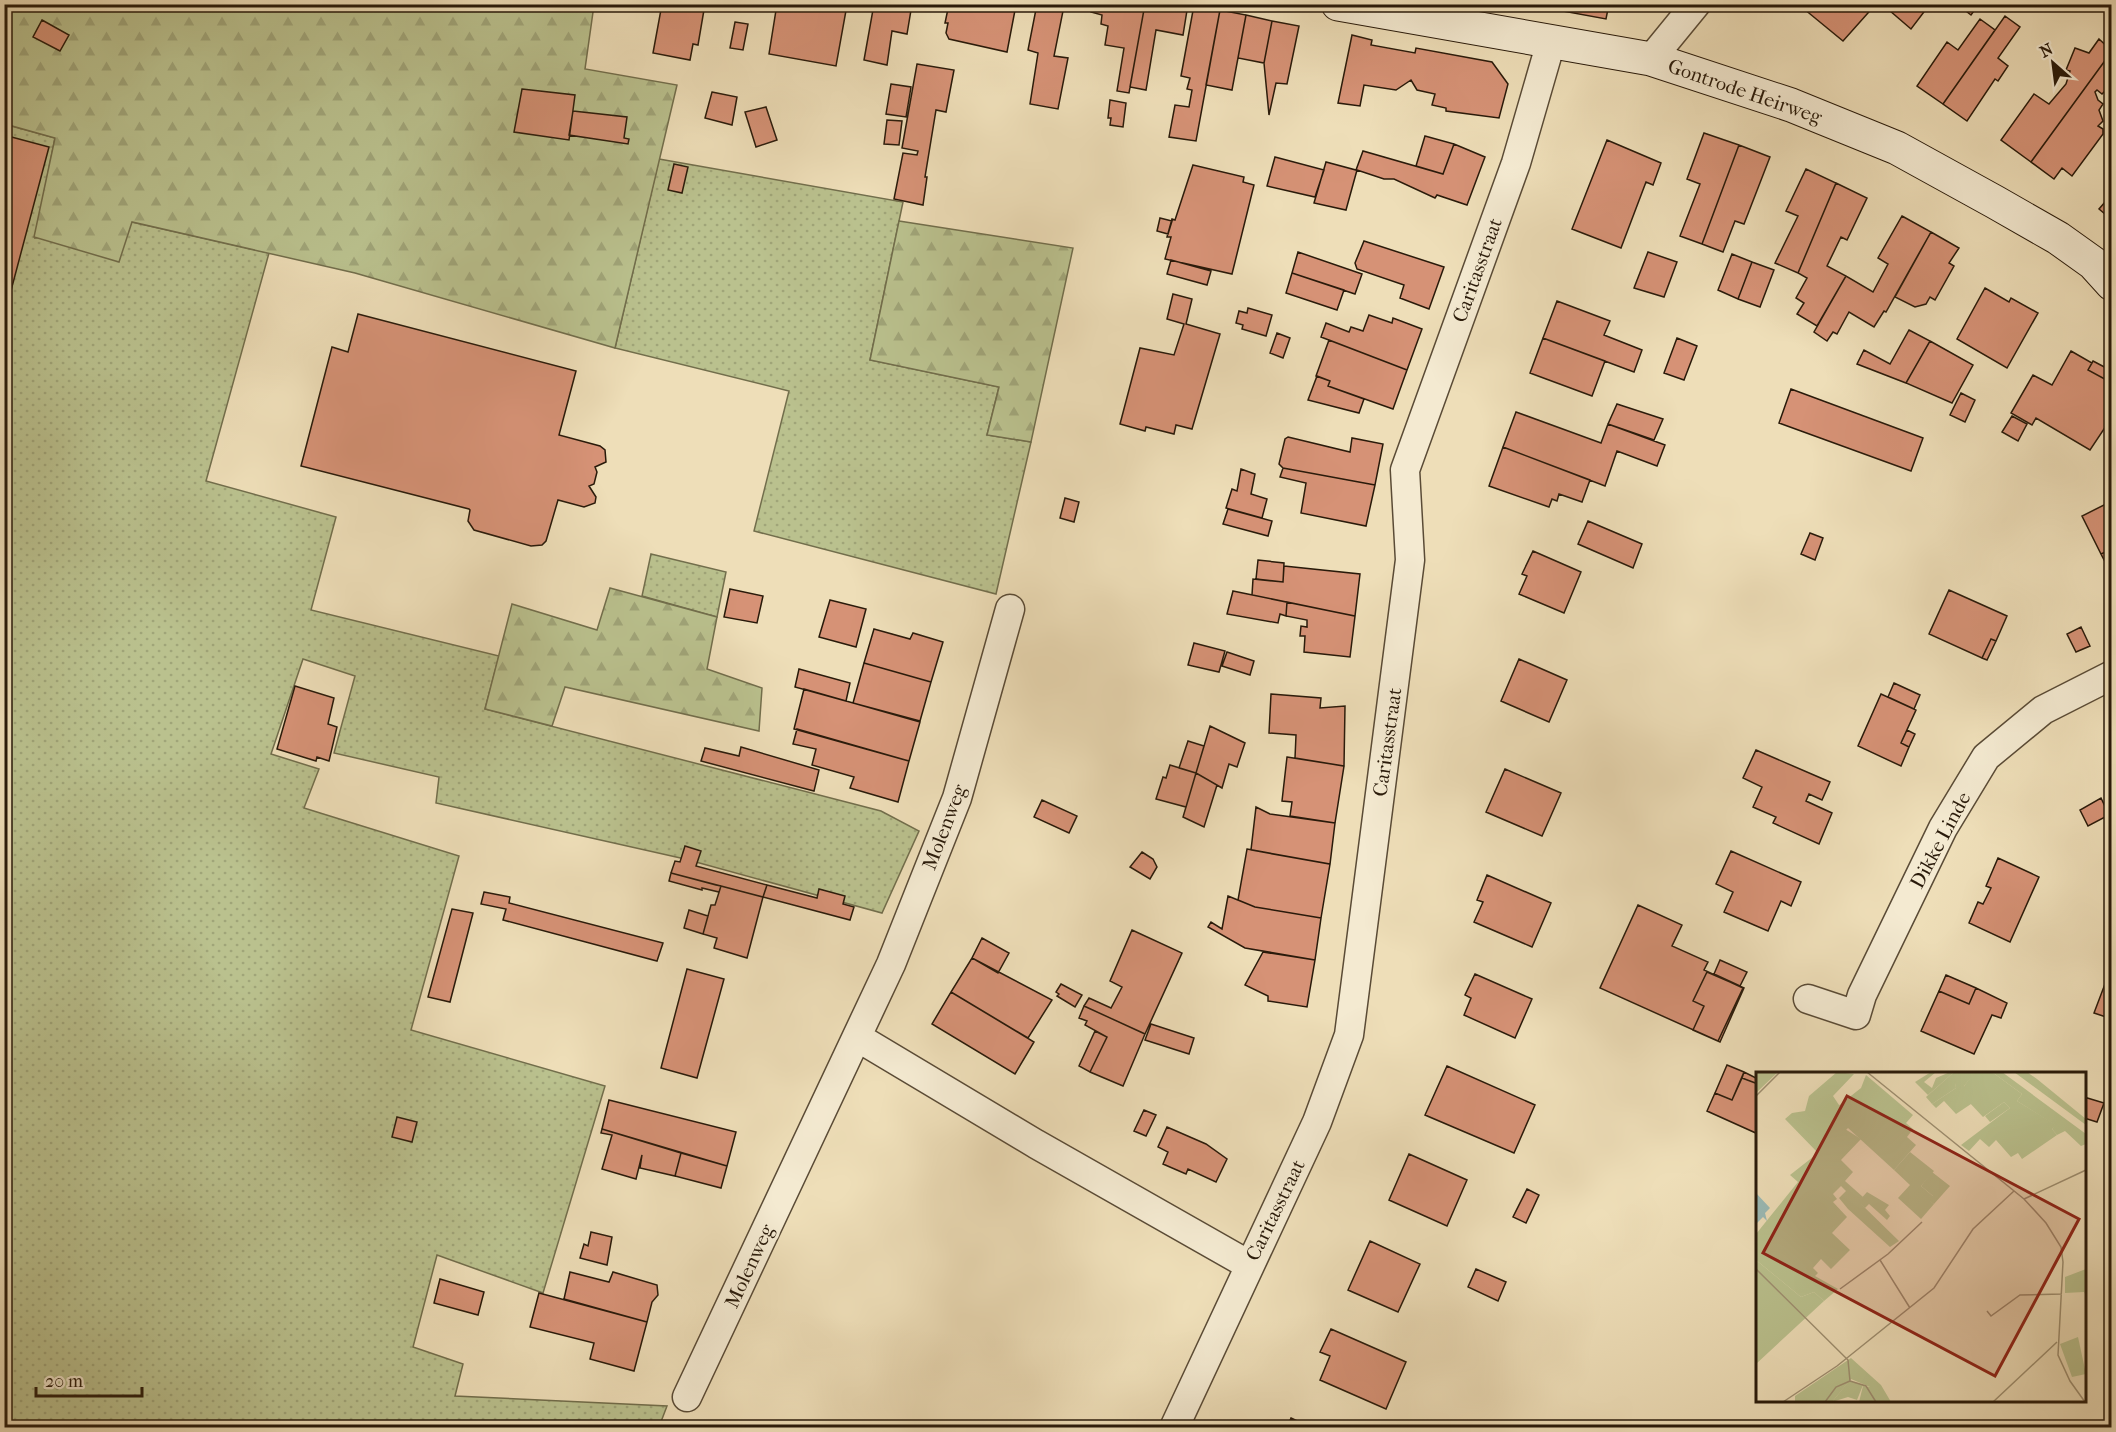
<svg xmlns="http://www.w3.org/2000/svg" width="2116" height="1432" font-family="'IM FELL French Canon',serif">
<defs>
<pattern id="grass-dots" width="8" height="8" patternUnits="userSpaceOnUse" patternTransform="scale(1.5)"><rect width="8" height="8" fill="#bac18e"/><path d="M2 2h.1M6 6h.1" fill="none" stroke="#a0a579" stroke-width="1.8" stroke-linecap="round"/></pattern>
<pattern id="forest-firs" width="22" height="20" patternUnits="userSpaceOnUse" patternTransform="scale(1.5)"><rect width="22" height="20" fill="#bac18e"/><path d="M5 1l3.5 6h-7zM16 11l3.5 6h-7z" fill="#a0a579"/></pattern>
</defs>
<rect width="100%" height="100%" fill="#eedeb8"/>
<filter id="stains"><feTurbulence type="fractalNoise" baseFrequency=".00333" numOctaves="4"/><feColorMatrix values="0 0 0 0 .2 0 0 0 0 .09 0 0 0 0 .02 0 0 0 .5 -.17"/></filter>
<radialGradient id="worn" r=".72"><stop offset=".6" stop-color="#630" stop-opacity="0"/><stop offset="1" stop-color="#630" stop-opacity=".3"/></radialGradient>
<path fill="url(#grass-dots)" stroke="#726e4c" stroke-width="1.5" d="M4 124 55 138 35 238 132 222 269 253 206 481 336 517 311 610 499 656 485 709 881 811 919 831 882 913 685 859 436 803 439 777 334 753 355 676 303 659 271 754 319 769 304 808 459 856 411 1030 605 1086 543 1293 437 1255 413 1347 463 1364 455 1396 667 1406 659 1427H5L4 532 11 512 4 510Z
M659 159 903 202 870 360 999 387 987 435 1031 442 996 594 754 531 789 391 615 348Z
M651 554 726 572 717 617 642 596Z"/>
<path fill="url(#forest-firs)" stroke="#726e4c" stroke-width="1.5" d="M7 5H594L585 69 677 85 615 348 355 273 132 222 119 262 34 237 55 138 5 124 4 15Z
M899 221 1073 248 1031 442 987 435 999 387 870 360Z
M610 588 717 617 707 669 762 688 759 731 565 687 552 726 485 709 512 604 597 630Z"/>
<path fill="#d69276" stroke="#291a0a" stroke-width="1.5" d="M662 4H705L698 45 693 44 690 60 653 53Z
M777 4 847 5 836 66 769 54Z
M874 4H912L907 34 892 31 887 65 864 60Z
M949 4 1016 5 1007 52 949 39 946 33 948 23H945Z
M1037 4 1064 6 1054 56 1068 58 1058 109 1030 104 1038 53 1028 50Z
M1092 4H1145L1129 93 1117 91 1124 48 1105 45 1108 26 1101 24 1102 15 1091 12Z
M1145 4H1188L1183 35 1156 30 1146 90 1130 87Z
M1527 4H1558L1557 10Z
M1559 4H1609L1606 19 1557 10Z
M1808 4H1876L1843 41 1804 9Z
M1882 4H1930L1911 29Z
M1957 4H1979L1971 15Z
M1194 5 1220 10 1196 141 1169 137 1175 105 1189 107 1192 90 1187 89 1190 78 1181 76Z
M1220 10 1246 15 1232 90 1206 85Z
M1246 15 1272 21 1264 63 1238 58Z
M2005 16 2020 27 1998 58 2008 66 1998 81 1995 79 1967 121 1943 104Z
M1980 19 1995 30 1943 104 1917 86 1947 42 1958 50Z
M42 20 69 35 60 51 33 37Z
M1272 21 1299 26 1287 84 1276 83 1269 115 1264 63Z
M735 22 748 24 743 50 730 48Z
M1352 35 1372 40 1371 45 1415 53 1416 48 1492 62 1508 84 1499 118 1446 111V108L1432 105 1435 94 1417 90 1411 80 1396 90 1364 85 1360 106 1338 103Z
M2099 39 2112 51 2031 162 2001 140 2034 94 2049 104 2066 84 2070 71 2066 70 2075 48 2089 53Z
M2112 51V89L2109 87 2102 94 2097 90 2095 92 2098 100 2103 104 2099 110 2103 121 2098 126 2103 129V134L2072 176 2062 168 2054 179 2031 162Z
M917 64 954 70 946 112 936 110 925 177H927L923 205 894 199 903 153 917 155 918 151 902 148Z
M891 84 911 87 906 117 886 114Z
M522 89 575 95 569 140 514 132Z
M712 92 737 97 732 125 705 118Z
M1110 100 1126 103 1123 127 1110 125 1111 118H1108Z
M766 107 777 140 756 147 745 112Z
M573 111 627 117 624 138 629 139 628 144 569 135Z
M887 120 902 121 899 145 884 144Z
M1704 133 1739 145 1702 244 1680 236 1700 184 1687 179Z
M4 135 49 147 4 317Z
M1425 136 1454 144 1443 174 1416 166Z
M1607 140 1661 163 1653 185 1646 182 1621 248 1572 229Z
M1454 144 1485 157 1467 205 1437 195 1435 198 1394 179H1384L1357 170 1346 210 1314 203 1326 162 1356 170 1363 151 1443 174Z
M1739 145 1770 157 1744 224 1735 221 1723 252 1702 244Z
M1275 157 1324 170 1315 197 1267 186Z
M674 164 688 167 682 193 668 190Z
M1193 165 1244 177 1243 182 1254 185 1232 274 1165 259 1171 237H1167L1172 219 1175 220Z
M1806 169 1836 183 1798 273 1775 263 1798 216 1786 211Z
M1836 183 1867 198 1847 240 1841 237 1827 266 1846 276 1817 326 1797 314 1804 303 1796 298 1807 278 1798 273Z
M2112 194V220L2099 209Z
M1902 216 1931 232 1886 312 1884 311 1874 327 1849 312 1837 334 1833 332 1827 341 1814 332 1846 276 1873 292 1888 264 1878 258Z
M1160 218 1172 221 1168 234 1157 231Z
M1931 232 1959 248 1949 263 1954 266 1935 300 1930 297 1926 304 1915 307 1895 297Z
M1364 241 1444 267 1429 309 1400 298 1404 285 1357 269 1355 263Z
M1298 252 1362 274 1355 294 1292 273Z
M1648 252 1677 262 1664 297 1634 288Z
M1732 254 1752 262 1738 299 1718 290Z
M1171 260 1211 271 1207 285 1167 274Z
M1752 262 1774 270 1760 307 1738 299Z
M1292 273 1344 290 1337 310 1286 293Z
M1985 288 2009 302 2011 298 2038 313 2007 368 1957 339Z
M1173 294 1192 299 1186 324 1220 334 1192 429 1176 425 1174 434 1146 427 1145 431 1120 424 1140 348 1174 355 1184 324 1167 319Z
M1557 301 1610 321 1604 335 1642 350 1634 372 1543 338Z
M1248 308 1272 315 1266 336 1242 329 1243 325 1236 323 1239 311 1247 313Z
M358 314 576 371 559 435 600 446 605 450 606 462 595 467 597 472 594 484 589 486 596 497 595 503 584 507 558 500 546 541 542 545 531 546 474 530 468 521 470 510 469 509 301 466 332 347 348 352Z
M1369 315 1392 323 1393 318 1422 329 1407 370 1321 337 1326 323 1349 332 1351 327 1363 331Z
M1909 330 1930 341 1906 383 1857 364 1864 350 1890 364Z
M1277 333 1290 338 1283 358 1270 353Z
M1543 338 1605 361 1592 396 1530 373Z
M1677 338 1697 346 1684 380 1664 373Z
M1329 340 1407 370 1393 409 1328 386 1330 381 1316 376Z
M1930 341 1973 365 1952 403 1906 383Z
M2071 351 2092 363 2088 370 2112 383V417L2090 450 2036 418 2032 425 2011 413 2033 375 2052 385Z
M2093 361 2112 371V383L2088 370Z
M1317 376 1330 381 1328 386 1364 399 1359 413 1308 400Z
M1791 389 1923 438 1911 471 1779 423Z
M1961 393 1975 400 1965 422 1950 415Z
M1617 404 1663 419 1654 440 1608 424Z
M1516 412 1601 443 1608 424 1665 445 1657 466 1617 451 1605 486 1503 447Z
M2012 416 2027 424 2018 441 2002 432Z
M1288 437 1350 452 1352 438 1383 444 1375 485 1283 468 1279 464 1285 439Z
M1503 447 1590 480 1582 502 1559 494 1557 501 1552 499 1549 507 1489 486Z
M1283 468 1375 485 1366 526 1301 513 1306 483 1280 477Z
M1241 469 1255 474 1251 494 1267 499 1262 518 1226 508 1232 489 1237 491Z
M1065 498 1079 502 1074 522 1060 518Z
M2112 501V549L2101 554 2082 516Z
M1228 509 1272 521 1268 536 1223 524Z
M1588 521 1642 544 1633 568 1578 544Z
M1810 533 1823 538 1815 560 1801 554Z
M2112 549V575L2101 554Z
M1533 551 1581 572 1564 613 1519 594 1527 576 1522 574Z
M1258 560 1284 563 1283 582 1256 579Z
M1284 566 1360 574 1355 616 1252 595 1253 579 1283 582Z
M730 589 763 596 757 623 724 617Z
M1949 590 2007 616 1996 641 1991 639 1982 658 1929 634Z
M1233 591 1287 602 1286 616 1280 614 1278 623 1227 614Z
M830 600 866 609 856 647 819 637Z
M1287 602 1355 616 1350 657 1304 652 1305 636H1300L1301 626 1307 627V620L1286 616Z
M2081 627 2090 646 2076 652 2067 634Z
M874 629 910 639 913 633 943 642 931 682 864 663Z
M1991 639 1996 641 1987 660 1982 658Z
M1194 643 1225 651 1219 672 1188 665Z
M1227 652 1254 661 1250 675 1222 666Z
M1519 659 1567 680 1549 722 1501 701Z
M864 663 931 682 920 721 853 703Z
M799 669 850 683 846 701 795 687Z
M1894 683 1920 695 1914 709 1888 697Z
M295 686 334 698 328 724 337 727 329 761 317 757 316 761 277 749Z
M804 689 920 722 909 761 794 729Z
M1271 694 1321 698 1320 708 1345 706 1344 766 1295 758 1296 735 1269 733Z
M1881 694 1916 710 1901 743 1909 747 1901 766 1858 746Z
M1210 726 1245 743 1237 767 1229 764 1222 788 1196 773Z
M797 729 909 761 898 802 850 788 854 777 812 765 816 749 793 744Z
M1907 730 1915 734 1909 747 1901 743Z
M1188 741 1204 746 1196 773 1179 768Z
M741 747 819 770 814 791 701 761 705 748 739 756Z
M1756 750 1830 782 1822 800 1809 794 1806 801 1832 813 1819 844 1773 823 1776 817 1753 807 1762 787 1743 778Z
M1287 757 1344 766 1335 823 1290 816 1292 802 1282 801Z
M1170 765 1196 773 1186 807 1156 799 1163 777 1166 778Z
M1505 769 1561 793 1542 836 1486 812Z
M1196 773 1217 785 1204 827 1183 817Z
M2101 798 2109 815 2088 826 2080 810Z
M1042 800 1077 816 1069 833 1034 817Z
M1256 807 1270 814 1335 823 1330 864 1251 850Z
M685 846 701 851 696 866 767 885 763 897 671 873 675 861 680 862Z
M1247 849 1330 864 1321 918 1255 907 1238 900Z
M1731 851 1801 882 1791 906 1781 901 1768 931 1724 912 1733 892 1716 884Z
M1142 852 1153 859 1157 867 1150 879 1130 867Z
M1998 858 2039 877 2010 942 1969 923 1978 902 1983 904 1991 888 1986 886Z
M671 873 716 885 721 886 719 892 702 888V890L669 881Z
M1487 875 1551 903 1532 947 1474 922 1483 902 1477 900Z
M767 885 817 898 819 889 845 896 843 904 854 907 850 920 763 897Z
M721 886 763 897 747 958 714 948 717 938 703 934 711 905H715Z
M484 892 510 897 509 903 663 943 657 961 503 920 506 909 481 904Z
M1228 896 1255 907 1321 918 1315 960 1245 948 1208 927 1211 922 1222 929Z
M1638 905 1682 925 1672 946 1708 962 1704 970 1743 988 1718 1041 1600 988Z
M452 909 473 913 450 1002 428 997Z
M689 910 708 916 703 934 684 928Z
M1132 930 1182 953 1145 1034 1084 1006 1089 998 1111 1008 1122 987 1110 981Z
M982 938 1009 953 998 973 972 958Z
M1263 952 1315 960 1307 1007 1268 1001V996L1245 985Z
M972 958 1052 1000 1028 1038 951 992Z
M1720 960 1747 972 1740 986 1714 974Z
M687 969 724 979 697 1078 661 1068Z
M1707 972 1744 988 1720 1042 1693 1030 1704 1006 1693 1001Z
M1475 974 1532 999 1515 1038 1464 1015 1471 998 1465 995Z
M1946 975 1976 988 1969 1004 1939 991Z
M2108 976 2112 978V1011L2109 1018 2094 1013Z
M1061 984 1082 995 1075 1007 1057 996 1059 994 1056 992Z
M1976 988 2007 1003 2001 1018 1992 1015 1974 1054 1921 1031 1939 991 1969 1004Z
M951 992 1034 1042 1015 1074 932 1024Z
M1084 1006 1145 1034 1123 1086 1090 1072 1107 1037 1085 1025 1087 1021 1079 1018Z
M1151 1024 1194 1038 1189 1054 1145 1040Z
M1095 1031 1107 1037 1090 1072 1079 1066Z
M1727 1065 1744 1072 1732 1100 1715 1093Z
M1447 1066 1535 1105 1514 1153 1425 1115Z
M1744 1072 1758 1079V1084L1742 1078Z
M1742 1078 1758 1084V1134L1707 1111 1715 1093 1732 1100Z
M2084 1097 2104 1103 2097 1122 2084 1118Z
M609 1100 736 1132 727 1166 602 1129Z
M1144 1110 1156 1115 1146 1136 1134 1131Z
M397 1117 417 1122 412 1142 392 1137Z
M1167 1127 1206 1144 1227 1159 1216 1182 1188 1169 1186 1174 1163 1164 1168 1152 1158 1147Z
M602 1129 681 1153 675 1176 640 1168 642 1155 636 1179 602 1169 612 1135 601 1133Z
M681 1153 727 1166 721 1188 675 1176Z
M1409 1154 1467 1180 1447 1226 1389 1200Z
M2112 1155V1170L2106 1168Z
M1527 1189 1539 1195 1526 1223 1513 1217Z
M591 1232 612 1237 607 1265 580 1258 584 1244 588 1246Z
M1370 1241 1420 1264 1398 1312 1348 1290Z
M1476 1269 1506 1282 1498 1301 1468 1287Z
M570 1272 609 1282 613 1272 657 1285 658 1295 652 1302 647 1322 564 1299Z
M440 1279 484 1292 478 1315 434 1303Z
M539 1293 647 1322 634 1371 590 1359 594 1343 530 1327Z
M1331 1329 1406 1362 1386 1409 1320 1380 1330 1356 1320 1352Z
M1291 1418 1312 1428H1287Z"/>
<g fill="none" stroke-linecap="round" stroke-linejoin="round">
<defs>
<path id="street" d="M1651 59 1696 4
M1808 999 1856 1015 1862 995 1943 828 1986 757 2043 710 2112 675
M857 1037 1036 1144 1249 1265
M687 1397 891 964 957 798 1010 609
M1174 1428 1317 1122 1349 1035 1410 560 1405 470 1516 163 1551 42"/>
<path id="secondary" d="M1338 4 1651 59 1791 105 1897 148 1995 202 2058 238 2093 263 2112 284"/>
</defs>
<use href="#street" stroke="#5a4b36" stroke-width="31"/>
<use href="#secondary" stroke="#291a0a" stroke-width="35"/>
<use href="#street" stroke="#f4ead1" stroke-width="28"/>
<use href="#secondary" stroke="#f4ead1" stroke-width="33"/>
</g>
<g text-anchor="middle" stroke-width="6" stroke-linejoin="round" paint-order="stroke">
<g font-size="20" fill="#291a0a" stroke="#f4ead1">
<text transform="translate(1745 91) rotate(19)" y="7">Gontrode Heirweg</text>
<text transform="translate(1477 270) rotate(-70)" y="7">Caritasstraat</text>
<text transform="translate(1387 742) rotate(-82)" y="7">Caritasstraat</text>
<text transform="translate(944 827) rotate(-69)" y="7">Molenweg</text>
<text transform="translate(1940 840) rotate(-62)" y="7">Dikke Linde</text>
<text transform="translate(1275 1210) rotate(-64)" y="7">Caritasstraat</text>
<text transform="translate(749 1266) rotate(-65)" y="7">Molenweg</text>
</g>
</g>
<g transform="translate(1756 1072)">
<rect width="330" height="330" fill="#eedeb8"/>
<path d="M0 0H22L1 20ZM81 0 98 2 77 24 89 42 81 52 105 67 85 88 97 100 89 109 107 125 103 130 143 169 134 175 92 137 83 126 90 119 85 114 77 122 81 127 77 130 91 145 76 161 94 178 75 197 65 187 57 196 62 201 59 204 82 217 68 229 58 220 45 225 0 188V162L42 110 34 103 62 81 29 47 36 41 49 39 53 24ZM198 0 200 16 176 32 170 25ZM219 0H236L266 22 261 29 300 53 296 57 301 63 266 87 262 81 255 85 240 68 233 75 224 67 213 79 205 73 254 36 248 30 227 45 212 29 208 14ZM154 80 178 99 165 114 178 125 174 129 178 132 165 147 142 126 154 113 138 98ZM330 197V224L328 220 309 221V205ZM322 265 330 302 316 305 304 272ZM93 309 107 313 101 328 92 325 76 330Z" fill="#bac18e"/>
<path d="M175 0H180L168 10 176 16 180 6 194 0H220L208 14 218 24 215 32 200 42 188 29 180 36 176 32 200 16 197 1 172 23 159 10ZM236 0H246L330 62V72L325 74 309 59 301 63 296 57 299 53 261 29 266 22ZM258 0H271L281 7 330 47V53ZM110 3 157 43 150 51 157 57 151 65 160 73 138 98 92 56 88 60 80 52 88 42 81 35 105 16ZM248 30 254 36 234 50 229 44ZM176 100 194 114 178 132 173 129 177 124 165 114ZM111 120 133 133 129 138 134 144 131 148 113 132 109 136 102 130ZM0 188 45 225 58 220 68 229 0 292ZM95 286 125 313 135 330H103L107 314 114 315 95 307 76 330H39V324Z" fill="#bac18e"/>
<path d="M0 121 14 136 9 141 11 149 7 145 0 152Z" fill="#9bbbb7"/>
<path fill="none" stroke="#9f9072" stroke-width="1.5" d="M111 0 268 127 290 151 305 175 307 190 302 283 314 309 329 330M0 24 24 0M268 127 330 98M124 188 154 236M0 197 92 288 94 309 80 315 69 330M84 217 132 182 166 150M231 239 235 244 264 223 306 222M94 309 110 314 120 330M27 330 81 294 178 216 217 157 258 119M237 330 301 270"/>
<path fill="#8f2418" fill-opacity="0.15" stroke="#8f2418" stroke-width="3" d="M91 24 323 147 239 304 7 181Z"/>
<rect width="330" height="330" fill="none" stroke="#291a0a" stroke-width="3"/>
</g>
<rect width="2116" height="1432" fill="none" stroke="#eedeb8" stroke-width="24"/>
<rect x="6" y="6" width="2104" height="1420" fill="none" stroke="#291a0a" stroke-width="3"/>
<rect x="12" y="12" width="2092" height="1408" fill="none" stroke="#291a0a" stroke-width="1.5"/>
<g transform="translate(2053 63) rotate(332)" stroke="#f4ead1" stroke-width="4.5" paint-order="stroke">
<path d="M0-4.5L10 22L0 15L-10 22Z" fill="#291a0a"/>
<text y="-9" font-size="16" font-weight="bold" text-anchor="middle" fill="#291a0a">N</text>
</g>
<path d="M36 1387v9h106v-9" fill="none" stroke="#291a0a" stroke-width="3"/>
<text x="45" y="1387" font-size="18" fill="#291a0a" stroke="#f4ead1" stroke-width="4.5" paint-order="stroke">20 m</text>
<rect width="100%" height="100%" filter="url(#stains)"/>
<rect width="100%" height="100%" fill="url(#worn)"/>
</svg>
